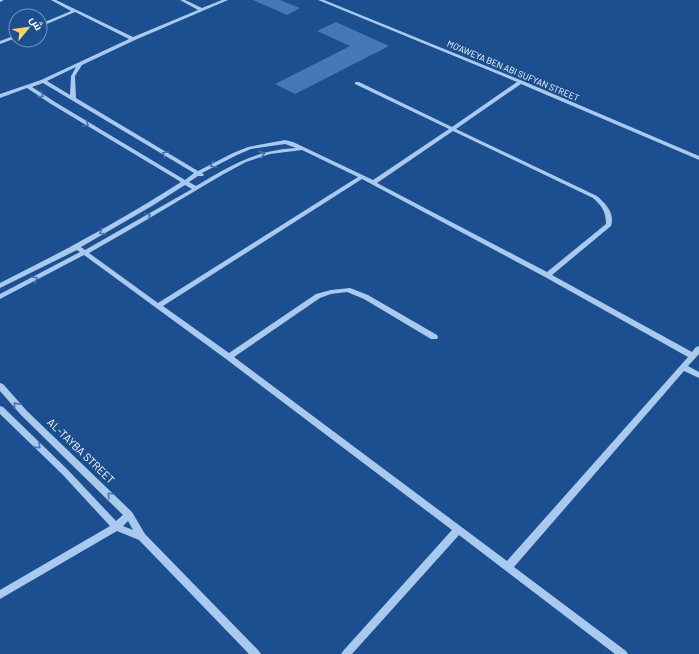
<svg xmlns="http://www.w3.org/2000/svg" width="699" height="654" font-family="Barlow,Cairo,sans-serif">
<rect width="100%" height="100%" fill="#1b4f8f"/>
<path fill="#4478b7" d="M253 0H280L300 8 287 15Z
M336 22 389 46 295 94 275 84 350 46 317 31Z"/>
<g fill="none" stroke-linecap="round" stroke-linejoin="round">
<path fill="#a9c9ee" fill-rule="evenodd" d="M0 0H4L0 2Z
M51 0H56L133 37 198 10 180 0H185L202 8 222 0H228L135 40 82 65 75 76 76 98 198 171 233 153 248 147 285 140 293 142 373 180 449 129 355 84V82H359L452 127 517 82 318 0H324L523 81 699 156V160L697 159 521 84 456 129 597 196C606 204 615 213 611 226L552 275 692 352 696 347 699 346V354L688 366 699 372V378L684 371 514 567 626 651 628 654H615L459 535 352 654H341L343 651 452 530 226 359 84 255 0 299V294L80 252 77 250 0 288V283C62 252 122 220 181 182L51 104 27 88 0 98V94L41 80 129 39 75 12 40 27V24L71 11ZM76 67 71 76 70 95 47 81ZM43 83 194 173 185 180 55 102 32 87ZM453 131 593 198C602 206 606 212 606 224L547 272 377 183ZM285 144 296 148C256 150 229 166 196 186L189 182 198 176H203L204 175 202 173 237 155 251 149ZM302 150 358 177 158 303 89 253 131 229 222 175 246 162 270 154ZM362 179 545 277 688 357 507 561 234 357 320 298 331 294 347 292 364 299 431 339H437L438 337 437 335 368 295 350 288 331 290 316 294 229 353 163 306ZM185 185 192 189 85 250 81 247 152 206Z
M16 35V38L0 44V41Z
M0 383 3 384 27 411 132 512 145 534 259 651 261 654H249L139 540 117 531 0 599V590L110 526 62 474 0 414V406L3 407 68 470 116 521 123 515 21 415 0 391ZM128 521 133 530 123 526Z"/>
</g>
<defs><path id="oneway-chevron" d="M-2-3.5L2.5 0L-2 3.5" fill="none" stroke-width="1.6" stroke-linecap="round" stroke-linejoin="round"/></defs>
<g stroke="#4674ac">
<use href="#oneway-chevron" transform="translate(41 95) rotate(34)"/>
<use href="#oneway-chevron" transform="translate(86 124) rotate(31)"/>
<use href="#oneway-chevron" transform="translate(165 154) rotate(-149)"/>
<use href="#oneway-chevron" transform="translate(262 154) rotate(-18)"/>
<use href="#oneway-chevron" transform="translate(213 165) rotate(152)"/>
<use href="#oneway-chevron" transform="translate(148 216) rotate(-30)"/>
<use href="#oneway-chevron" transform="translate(102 232) rotate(150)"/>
<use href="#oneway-chevron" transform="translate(35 279) rotate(-28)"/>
<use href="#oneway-chevron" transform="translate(16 405) rotate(-131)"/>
<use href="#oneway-chevron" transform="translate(38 446) rotate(44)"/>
<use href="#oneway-chevron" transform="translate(110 495) rotate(-135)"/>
</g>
<g text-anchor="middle" stroke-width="4" stroke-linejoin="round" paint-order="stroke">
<g font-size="9" fill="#fff" stroke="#1b4f8f">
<text transform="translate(513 71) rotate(23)" y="3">MO'AWEYA BEN ABI SUFYAN STREET</text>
</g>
<g font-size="11" fill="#fff" stroke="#1b4f8f">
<text transform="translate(81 451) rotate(44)" y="4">AL-TAYBA STREET</text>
</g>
</g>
<g transform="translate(28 28) rotate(61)"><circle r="19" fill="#1b4f8f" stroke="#7695bc"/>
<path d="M0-3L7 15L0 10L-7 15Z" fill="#ffd166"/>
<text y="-6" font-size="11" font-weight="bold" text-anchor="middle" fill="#ffffff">ش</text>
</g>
</svg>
